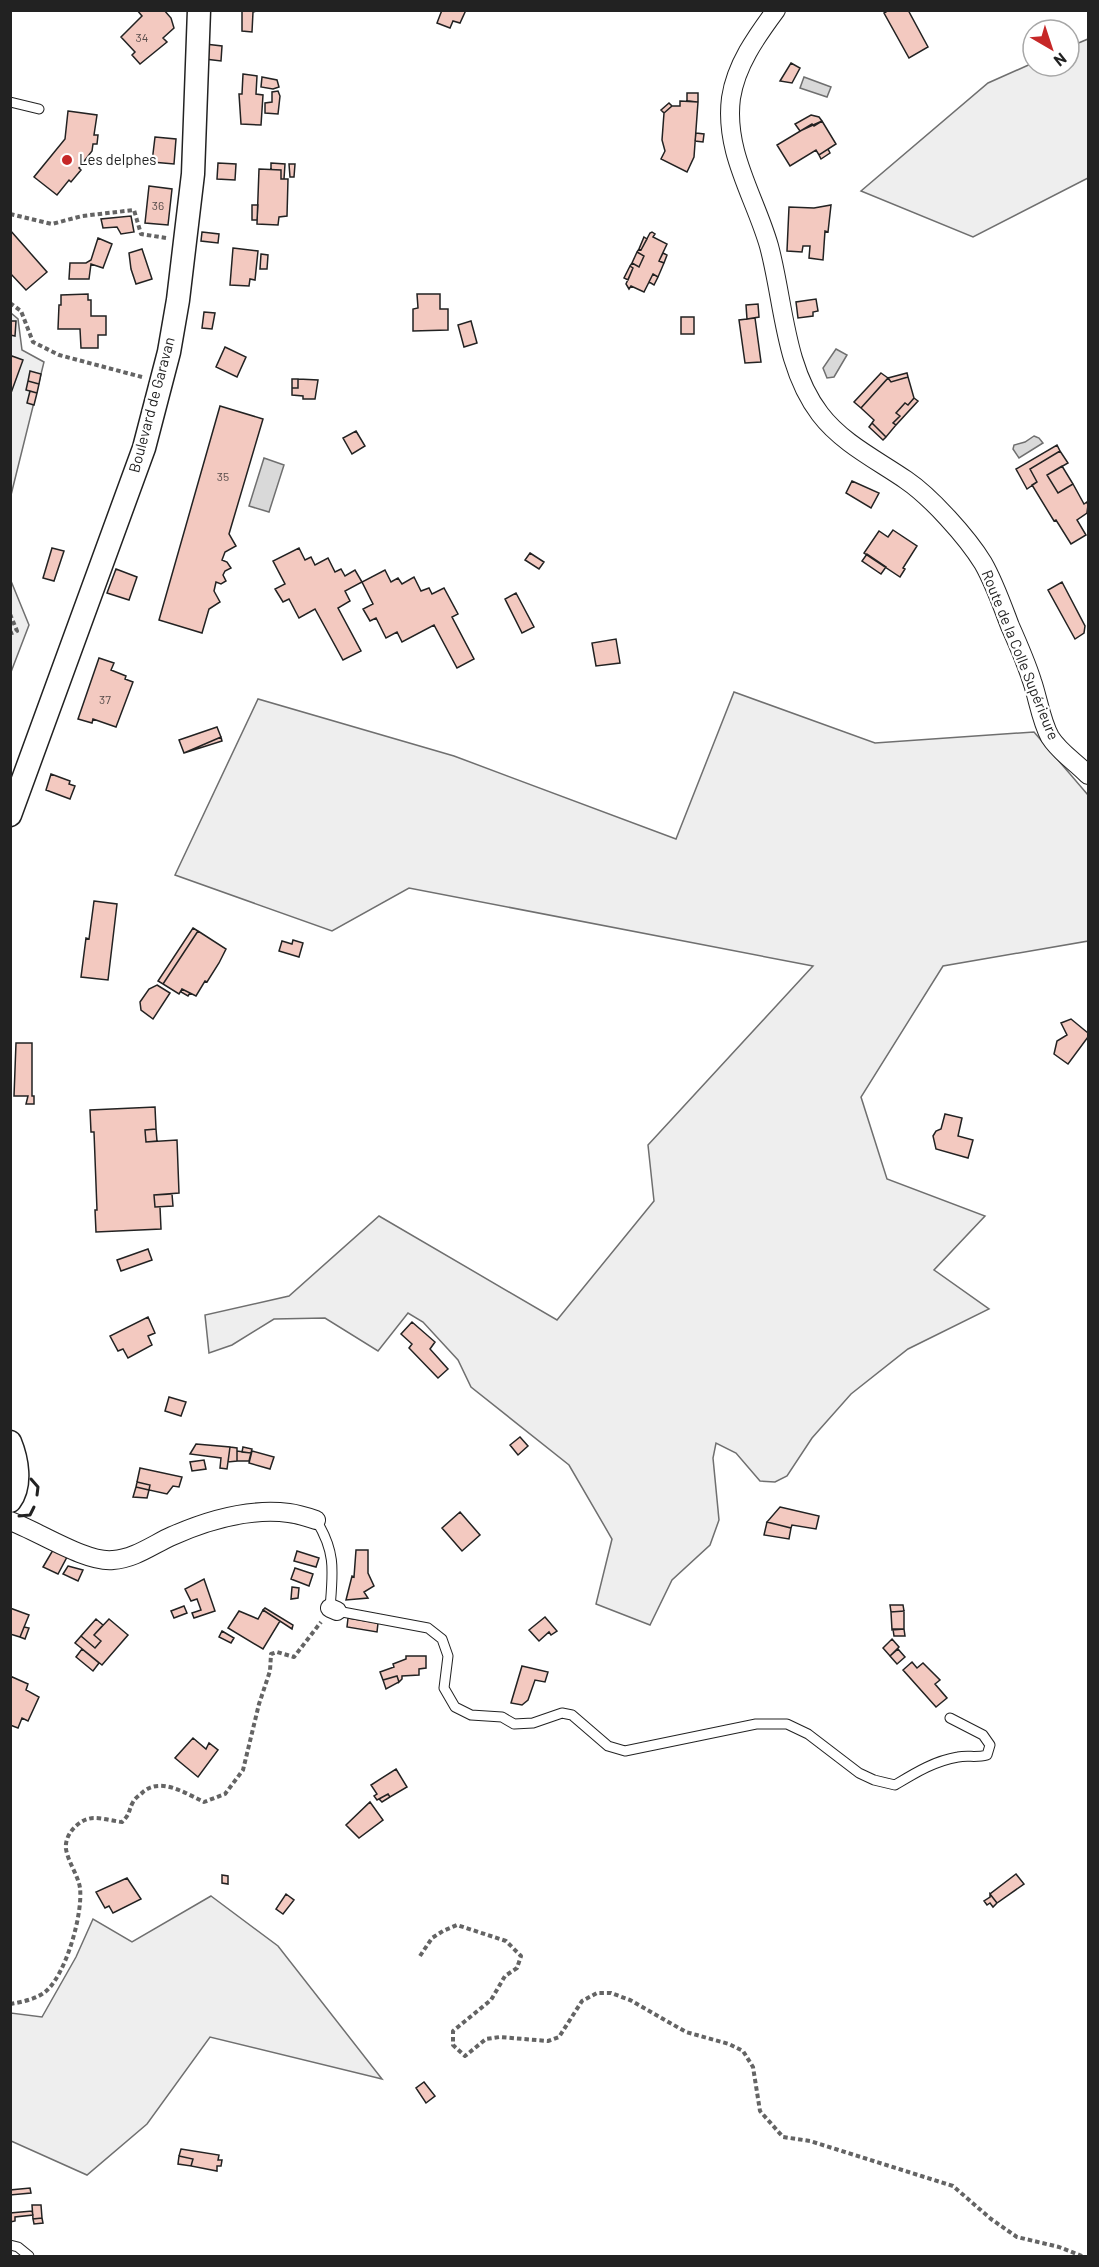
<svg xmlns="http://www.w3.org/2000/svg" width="1099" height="2267" font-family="Barlow,sans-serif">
<rect width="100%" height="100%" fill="#fff"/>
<path fill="#eee" stroke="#6f6f6f" stroke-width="1.5" d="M1088 39V178L973 237 861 191 988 83 1033 63V66H1069V47Z
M11 313 18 319 22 350 44 362 11 495Z
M11 581 29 625 11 672H10Z
M734 692 875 743 1034 732 1088 795V941L943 966 861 1097 887 1179 985 1216 934 1270 989 1309 908 1349 851 1394 812 1438 787 1476 775 1482 760 1481 736 1453 716 1443 713 1458 719 1520 710 1545 672 1580 650 1625 596 1604 612 1539 569 1465 471 1387 458 1360 423 1322 408 1313 378 1351 325 1318 274 1319 232 1345 209 1353 205 1315 289 1296 379 1216 557 1320 654 1201 648 1145 813 966 409 888 332 931 175 875 258 699 454 756 676 839Z
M211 1896 278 1946 382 2079 210 2037 147 2124 87 2175 11 2141V2013L42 2017 76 1957 93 1919 132 1942Z"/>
<path fill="#d9d9d9" stroke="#6f6f6f" stroke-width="1.5" d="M804 77 831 87 827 97 800 88Z
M836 349 847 355 834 377 827 378 823 368Z
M1034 436 1039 438 1043 443 1019 458 1013 449 1014 445 1025 442Z
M264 458 284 465 269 512 249 506Z"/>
<path fill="#f3c9c0" stroke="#222" stroke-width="1.5" d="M137 10H164L171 18 174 28 163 38 167 42 140 64 132 55 135 52 121 37 142 16Z
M242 10H260L253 12 252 32 242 31Z
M442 10H466L460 23 453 21 450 28 437 23Z
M889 10H908L928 47 909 58 884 13Z
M205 44 222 46 221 61 205 59Z
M791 63 800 68 792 83 780 81Z
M243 74 257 76 256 94 263 95 261 125 241 124 239 94H242Z
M262 77 277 80 279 87 273 89 261 87Z
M278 91 280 96 278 114 265 113V103L272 102V92Z
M687 93H698V102L687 101Z
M680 101 698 102 694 157 687 172 661 159 665 151 662 140 664 113 672 106H680Z
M669 103 672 106 664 113 661 110Z
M68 111 97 115 94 135H98L97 144H93L92 151 79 168 81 170 71 182 69 180 57 195 34 177 65 139Z
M811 115 819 117 822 121 800 131 795 124Z
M822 121 836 144 819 155 816 150 790 166 777 145 812 124 814 126Z
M696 133 704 134 703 142 695 141Z
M155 137 176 139 174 164 152 162Z
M828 149 830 153 821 159 819 155Z
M218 163 236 164 235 180 217 179Z
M271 163 285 164 284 179H281V170H271Z
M289 164H295L294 177H290Z
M259 169 281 170V179H288L287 216 279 217 278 225 257 224Z
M149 186 172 189 168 225 145 223Z
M252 205H258L257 220H252Z
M831 205 828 232 825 231 823 260 809 258 810 246H803L802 252 787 251 789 207 814 208Z
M131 216 134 232 121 234 117 227 103 228 101 219Z
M10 230 47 272 26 290 10 273Z
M202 232 219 234 218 243 201 241Z
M652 232 655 234 653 237 667 244 659 261 664 263 658 277 653 274 644 292 631 286 629 289 626 284 633 268 630 266 632 263 639 267 644 256 637 252 639 249 641 250 650 233Z
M644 237 647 239 641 250 639 249Z
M98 238 112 244 103 268 91 264 89 279H69L70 263H86L91 260Z
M233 248 258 251 255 280 250 279 249 286 230 285Z
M142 249 152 279 136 284 131 269 129 253Z
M637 252 644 256 639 267 632 263Z
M663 253 667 255 664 263 659 261Z
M261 254 268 255 267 269H260Z
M630 266 633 268 628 280 624 278Z
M653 274 658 277 654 285 649 282Z
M88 294V300H91V316H106V335H98V348H81L80 329H58L59 305H61V295Z
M417 294H440V309H448V330L413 331V309L418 308Z
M816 299 818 311 813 312V316L798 318 796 302Z
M758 304 759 317 747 319 746 305Z
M204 312 215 313 212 329 202 328Z
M681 317H694V334H681Z
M10 318 11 321H16L15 336 10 335Z
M755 318 761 362 745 363 739 320Z
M471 321 477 343 464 347 458 325Z
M225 347 246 357 237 377 216 367Z
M12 356 23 360 11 393 10 360Z
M30 371 41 374 39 384 28 381Z
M881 373 888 378 861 408 854 402Z
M907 373 908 377 891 382 888 378Z
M908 377 914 398 908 405 905 403 896 413 900 416 893 423 896 425 886 437 872 423 874 420 861 408 888 378 891 382Z
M292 379H298V388H292Z
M298 379 318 380 315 399H303V396L292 395V388H298Z
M28 381 39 384 37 393 26 390Z
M30 391 37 393 34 405 27 403Z
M914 398 918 401 896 425 893 423 900 416 896 413 905 403 908 405Z
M220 406 263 419 229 534 236 546 225 552 222 560 227 562 231 568 225 571 223 575 226 581 221 584 216 582 214 591 220 602 209 609 202 633 159 620Z
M872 423 886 437 883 440 869 427Z
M356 431 365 446 352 454 343 438Z
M1057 445 1060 451 1030 469 1037 482 1027 489 1016 469Z
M1060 451 1068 463 1047 475 1058 493 1073 484 1084 504 1087 502 1088 505 1087 513 1077 520 1086 535 1071 544 1056 520 1054 521 1032 485 1037 482 1030 469Z
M1062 466 1073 484 1058 493 1047 475Z
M852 481 879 493 871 508 846 493Z
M893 530 917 546 903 568 905 569 900 577 864 553 879 531 888 537Z
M52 548 64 551 54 581 43 578Z
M299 548 305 560 311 557 315 565 328 558 335 572 341 569 345 576 355 570 362 582 345 591 350 601 338 608 361 651 343 660 315 609 299 618 289 599 283 602 275 589 285 584 273 561Z
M530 553 544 562 539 569 525 560Z
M867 554 886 567 881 574 862 561Z
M116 569 137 577 129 600 107 593Z
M385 570 391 582 398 578 402 584 414 577 421 591 429 588 432 594 444 588 458 614 452 617 474 659 457 668 434 625 402 642 397 632 386 638 376 618 370 621 363 609 373 604 362 582Z
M1062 582 1085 626 1084 633 1075 639 1048 590Z
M516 593 534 627 522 633 505 599Z
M616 639 620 663 596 666 592 643Z
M99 658 114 663 111 670 126 676 125 679 133 682 116 727 93 719 92 723 78 719Z
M217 727 221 737 184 753 179 740Z
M221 737 222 741 184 753Z
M51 774 70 781 69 784 75 786 70 799 46 790Z
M94 901 117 904 108 980 81 977 86 938 89 939Z
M193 928 198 931 163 984 158 981Z
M198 931 226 949 219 963 207 982 205 981 196 996 182 989 179 994 163 984Z
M293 940 303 943 299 957 279 951 282 941 292 944Z
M157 985 170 993 153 1019 141 1010 140 1002 149 989Z
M182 989 190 993 188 996 181 992Z
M1071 1019 1088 1033V1037L1068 1064 1054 1054 1057 1041 1067 1035 1061 1023Z
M16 1043H32V1096H34V1104H26L28 1096H14Z
M155 1107 156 1129 145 1130 146 1142 177 1140 179 1193 154 1195 155 1207H160L161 1229 96 1232 95 1210H97L94 1132H91L90 1110Z
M945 1114 962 1118 958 1136 973 1140 968 1158 936 1149 933 1136 936 1131 941 1129Z
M156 1129 157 1141 146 1142 145 1130Z
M172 1194 173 1206 155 1207 154 1195Z
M148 1249 152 1260 121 1271 117 1260Z
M148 1317 155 1333 148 1336 152 1345 128 1358 123 1349 118 1351 110 1336Z
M412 1322 435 1342 430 1349 448 1369 438 1378 409 1348 412 1344 401 1334Z
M169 1397 186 1402 181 1416 165 1411Z
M520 1437 528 1446 518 1455 510 1445Z
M196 1444 230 1447 227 1469 220 1468 221 1458 190 1454Z
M230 1447 237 1448V1461L228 1462Z
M243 1447 252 1449 251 1453 242 1452Z
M237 1451 251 1453 249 1461H237Z
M252 1451 274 1457 270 1469 249 1463Z
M204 1460 206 1469 192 1471 190 1462Z
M140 1468 182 1477 179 1487 173 1486 167 1494 149 1490 150 1485 137 1482Z
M137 1482 150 1485 149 1490 136 1487Z
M136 1487 149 1490 147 1498 133 1497Z
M780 1507 819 1516 816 1529 792 1525 791 1528 767 1522Z
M460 1512 480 1535 462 1551 442 1528Z
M767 1522 791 1528 789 1539 764 1535Z
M53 1550 67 1557 58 1574 43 1567Z
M356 1550H368V1573L374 1586 364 1592 368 1598 346 1600 352 1576 354 1577Z
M297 1551 319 1558 316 1567 294 1561Z
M68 1566 83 1570 78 1581 63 1574Z
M295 1568 313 1574 309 1586 291 1579Z
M204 1579 215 1611 194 1618 192 1613 201 1610 197 1599 191 1601 185 1589Z
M292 1587 299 1588 298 1598 291 1599Z
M890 1605H903L904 1611 891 1612Z
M184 1606 187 1613 174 1618 171 1611Z
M10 1608 29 1615 20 1637 10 1634Z
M265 1608 293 1625 292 1629 263 1610Z
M263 1610 280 1621 263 1649 228 1628 239 1611 258 1619Z
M904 1611V1629L892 1630 891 1612Z
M545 1617 557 1631 551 1635 549 1632 539 1641 529 1630Z
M348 1618 378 1623 377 1632 347 1627Z
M96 1619 103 1625 94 1635 101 1641 95 1648 81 1636Z
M109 1619 128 1635 102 1665 75 1643 81 1636 95 1648 101 1641 94 1635Z
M24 1627 29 1628 25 1639 20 1637Z
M893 1629H904L905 1636H894Z
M222 1631 234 1638 231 1643 219 1637Z
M892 1639 899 1647 890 1656 883 1648Z
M82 1649 99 1663 93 1671 76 1657Z
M898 1649 905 1657 897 1664 890 1656Z
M406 1656H426V1668L419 1669V1675L402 1676V1679L399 1682 397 1676 383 1680 380 1672 394 1667 393 1664 406 1659Z
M912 1662 917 1668 923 1663 940 1680 935 1684 947 1698 936 1707 903 1670Z
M522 1666 548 1672 545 1682 535 1680 528 1700 522 1705 511 1703Z
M10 1676 28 1684 26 1690 39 1697 28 1721 22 1718 18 1728 10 1725Z
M397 1676 399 1682 386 1689 383 1680Z
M193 1738 206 1749 209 1743 218 1750 198 1777 175 1758Z
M396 1769 407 1787 390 1797 388 1794 377 1800 374 1796 377 1794 371 1785Z
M388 1794 390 1797 382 1802 379 1799Z
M370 1802 383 1820 359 1838 346 1825Z
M1016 1874 1024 1884 997 1903 990 1894Z
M222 1875 228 1876V1884L222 1883Z
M127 1878 141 1899 113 1913 109 1906 105 1908 96 1892Z
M286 1894 294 1900 283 1914 276 1909Z
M990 1894 997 1903 993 1907 990 1903 987 1905 984 1901 990 1897Z
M424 2082 435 2096 426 2103 416 2088Z
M181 2149 219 2155 218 2160H222L221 2166H217V2171L191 2166 193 2159 179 2156Z
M179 2156 193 2159 191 2166 178 2164Z
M30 2188 31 2193 10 2195V2190Z
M32 2205H41L42 2218 33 2219Z
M32 2211 33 2215 15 2217V2221L10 2222V2213Z
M42 2218 43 2223 34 2224 33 2219Z"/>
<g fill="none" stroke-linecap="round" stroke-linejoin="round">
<defs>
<path id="service" d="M10 102 39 109
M316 1520C336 1552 333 1571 330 1608
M337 1611 428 1628 442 1639 448 1656 444 1688 455 1707 471 1715 502 1717 514 1724 533 1723 562 1713 572 1715 608 1746 625 1751 756 1724H787L808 1734 859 1773 874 1780 895 1785C915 1773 934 1761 958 1757 968 1755 976 1758 987 1755L990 1745 983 1735 950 1718
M10 2245 18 2247 29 2256"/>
<path id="minor" d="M776 10C756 37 736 65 731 98 724 152 755 197 769 246 784 302 784 367 820 414 842 443 877 460 906 480 931 497 967 537 983 563 994 582 1002 605 1010 626 1018 644 1026 662 1032 681 1038 698 1041 721 1050 737 1060 753 1076 762 1088 775
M10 1521C38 1531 86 1563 113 1560 134 1559 154 1544 172 1536 208 1520 249 1508 289 1513 298 1514 307 1517 316 1520
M330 1608 337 1611"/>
<path id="tertiary" d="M10 815 144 448 169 352 178 300 193 174 199 10
M10 1442C17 1459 22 1485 10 1501"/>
</defs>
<use href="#service" stroke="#222" stroke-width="11"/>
<use href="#minor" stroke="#222" stroke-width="20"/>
<use href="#tertiary" stroke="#222" stroke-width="25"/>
<path stroke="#646464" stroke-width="4" stroke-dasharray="4.5 3" stroke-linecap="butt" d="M10 214 52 224 82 216 134 210 141 234 166 238
M10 303 21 311 33 342 59 355 142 377
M10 614 17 631 12 633 10 632
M420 1956 432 1938 443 1931 457 1925 506 1941 521 1956 517 1968 505 1976 491 2000 453 2031V2045L465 2056 486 2039 500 2037 548 2041 559 2037 582 2001 597 1993H611L630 2000 686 2032 729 2044 743 2051 753 2067 760 2111 783 2137 810 2141 953 2186 991 2219 1017 2237 1059 2247 1082 2256
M10 2004C22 2002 36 1999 45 1992 66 1975 83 1914 80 1888 78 1875 68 1862 66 1849 64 1834 80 1818 94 1818 103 1818 113 1821 122 1822 131 1813 128 1811 133 1802 135 1798 140 1795 143 1792 161 1777 185 1793 204 1802L225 1794 243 1770 259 1704 270 1671 271 1654 277 1652 294 1657 321 1622"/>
<use href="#service" stroke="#fff" stroke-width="9"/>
<use href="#minor" stroke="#fff" stroke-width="18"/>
<use href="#tertiary" stroke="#fff" stroke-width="22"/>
<path stroke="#222" stroke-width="3" d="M31 1479 38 1487 37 1495
M19 1516 30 1515 34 1507"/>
</g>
<circle fill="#c62828" stroke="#fff" stroke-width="2" cx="67" cy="160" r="6"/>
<g text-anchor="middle" stroke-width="4.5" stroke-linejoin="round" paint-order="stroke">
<g font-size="12" fill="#564c4a">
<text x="142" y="42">34</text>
<text x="158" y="210">36</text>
<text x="223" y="481">35</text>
<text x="105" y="704">37</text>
</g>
<g font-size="15" fill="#222" stroke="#fff" text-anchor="start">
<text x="79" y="165">Les delphes</text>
</g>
<g font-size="15" fill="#222" stroke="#fff">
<text transform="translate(152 405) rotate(-75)" y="5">Boulevard de Garavan</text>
<text transform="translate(1020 655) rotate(68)" y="5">Route de la Colle Supérieure</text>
</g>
</g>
<rect width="1099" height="2267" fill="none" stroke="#222222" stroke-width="24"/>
<g transform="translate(1051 48) rotate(141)"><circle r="28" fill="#ffffff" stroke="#a7a7a7" stroke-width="1.5"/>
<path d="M0-4.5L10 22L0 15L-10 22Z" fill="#c62828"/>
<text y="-9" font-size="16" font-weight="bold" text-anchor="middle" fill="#222222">N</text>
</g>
</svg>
